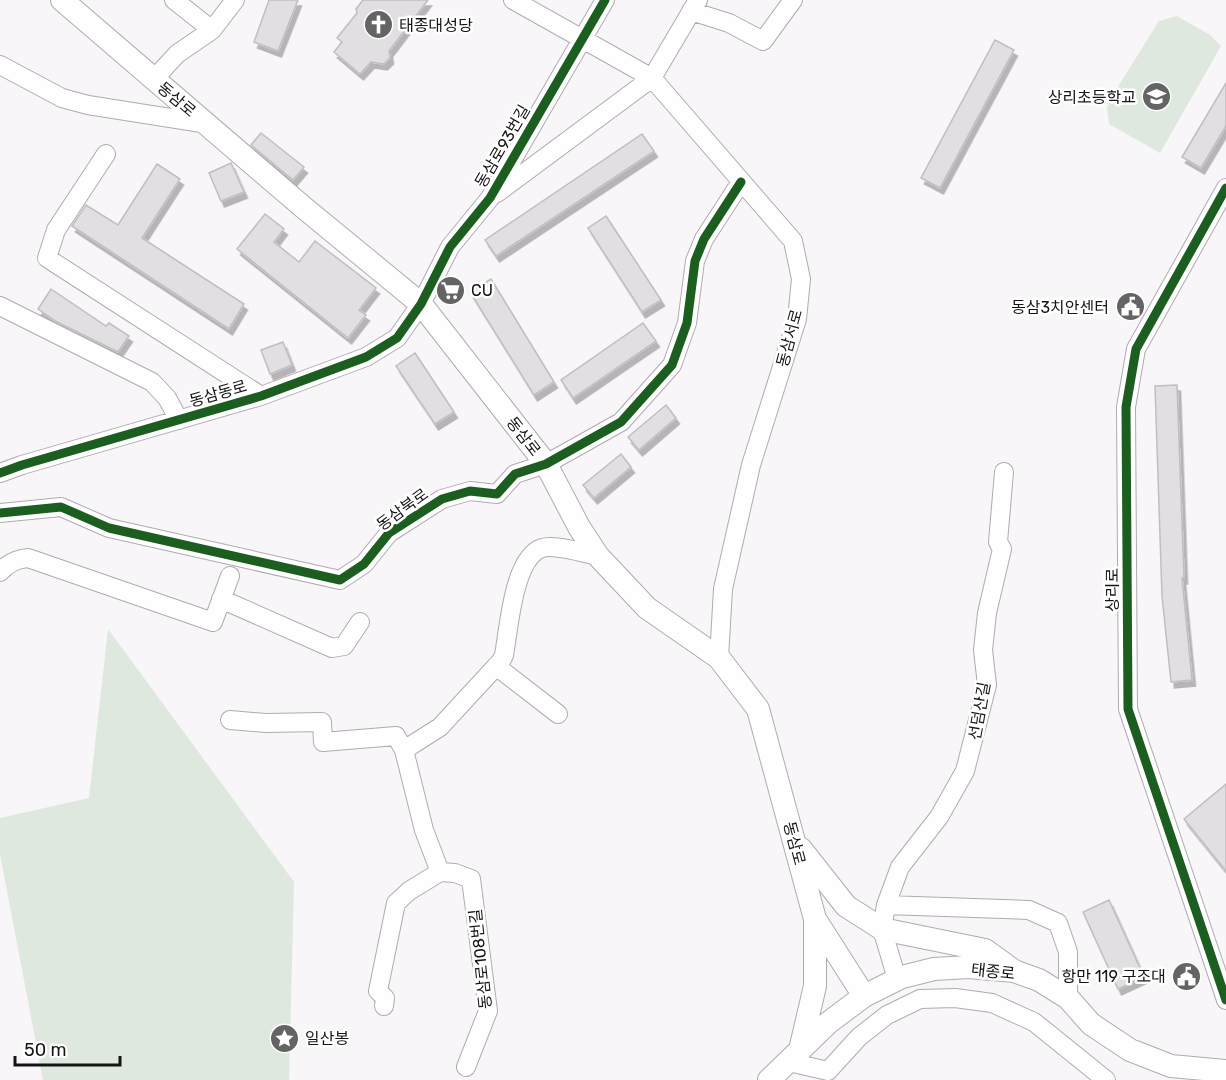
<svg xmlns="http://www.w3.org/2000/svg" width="1226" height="1080" font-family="Rubik,'Noto Sans KR',sans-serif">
<defs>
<filter id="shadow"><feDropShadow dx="3.5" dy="6" stdDeviation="0" flood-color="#0004"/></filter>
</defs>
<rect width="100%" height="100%" fill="#f8f6f8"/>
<path fill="#dee8de" d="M1177 16 1210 35 1221 46 1160 153 1109 124 1107 108 1114 93 1159 21Z
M108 629 294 882 289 1080H43L0 854V818L89 798Z"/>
<path fill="#e1dfe1" stroke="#c0bec0" stroke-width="1.5" filter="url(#shadow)" d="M269 0H298L278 51 254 42Z
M363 0H428L389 51 390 58 384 64 371 62 360 74 334 52 342 42 337 38 357 13 356 9Z
M995 40 1014 50 940 188 921 178Z
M1226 83V126L1201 168 1182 157Z
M261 133 304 167 293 180 251 145Z
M642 134 654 151 496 256 485 240Z
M231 163 244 192 221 201 209 173Z
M157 164 180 179 142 238 244 304 229 329 72 226 86 205 118 225Z
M265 214 284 229 274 242 299 262 315 241 376 288 359 310 366 315 348 338 237 249Z
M606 216 661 300 642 312 588 228Z
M491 279 554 382 534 395 470 292Z
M51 289 106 326 109 323 129 336 118 352 57 322 38 309Z
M643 323 656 341 573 398 561 380Z
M283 342 292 365 270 374 261 350Z
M415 353 454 412 435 424 396 366Z
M1177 385 1184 578H1182L1192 680 1171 682 1162 596 1155 386Z
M666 405 676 418 639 450 628 437Z
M621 454 631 467 594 498 583 485Z
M1226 784V871L1184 819Z
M1109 900 1144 977 1118 989 1083 912Z"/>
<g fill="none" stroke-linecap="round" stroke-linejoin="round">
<defs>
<path id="minor" d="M174 0 212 30
M513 0 652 78 793 241 801 279 797 319 751 465 723 589 719 658
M691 11 729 23 763 41 793 0
M0 65 62 98 88 105 208 124
M154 79 177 54 212 30 235 0
M106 154 56 230 47 258 261 396
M1226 188 1136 349 1126 407 1128 709 1226 1000
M497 193 652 78 698 0
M0 306 152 382 167 398 179 420
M0 473 22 465 261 396 366 357 397 338 421 304 450 247 490 198 605 0
M0 513 61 507 109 528 340 580 364 564 389 533 442 499 470 491 497 494 515 474 546 464 621 422 672 365 687 323 695 261 704 239 741 182
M0 572C8 563 16 559 28 558L213 622 230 576
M221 599 332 648 344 646 360 622
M496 666 558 714
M230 720 266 723 322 722 323 742 396 736 404 750 440 727 501 661 504 655C509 629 513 558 542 548 554 544 584 553 598 556
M404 750 424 830 440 872
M886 905 1029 910 1058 923 1068 952V998
M897 979 882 929 886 905 900 867 939 817 965 771 987 685 983 650 987 613 1002 549 998 542 1004 472
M384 1006 385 998 378 991 396 903 409 891 440 872 455 873 471 879 488 1011 466 1067
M789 1062 828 1071 859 1037 887 1015 920 999 955 998 992 1003 1034 1022 1106 1080"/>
<path id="major" d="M62 0 303 207 421 304 546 464 579 527 598 556 647 608 719 658 758 709 815 919 864 996
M801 849 846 906 882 929 985 950 1014 971
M800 1050 815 986V919
M769 1080 828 1023 864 996 902 977 934 969 969 967 1014 971 1039 980 1068 998 1091 1024 1130 1050 1171 1066 1226 1071"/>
</defs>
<use href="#minor" stroke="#aeacae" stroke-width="20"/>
<use href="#major" stroke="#aeacae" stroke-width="24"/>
<use href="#minor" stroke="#fefefe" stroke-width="18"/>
<use href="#major" stroke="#fefefe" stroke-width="22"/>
<defs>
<path id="cycleway" d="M1226 188 1136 349 1126 407 1128 709 1226 1000
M0 473 22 465 261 396 366 357 397 338 421 304 450 247 490 198 605 0
M0 513 61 507 109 528 340 580 364 564 389 533 442 499 470 491 497 494 515 474 546 464 621 422 672 365 687 323 695 261 704 239 741 182"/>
</defs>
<use href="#cycleway" stroke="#fff" stroke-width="13"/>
<use href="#cycleway" stroke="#1b5e20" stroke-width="9"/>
</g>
<defs>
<symbol id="church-disc" viewBox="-11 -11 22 22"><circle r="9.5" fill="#656465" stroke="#fff"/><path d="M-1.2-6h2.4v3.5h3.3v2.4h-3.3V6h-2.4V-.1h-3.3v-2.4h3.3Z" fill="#fff"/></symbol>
<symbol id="school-disc" viewBox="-11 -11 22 22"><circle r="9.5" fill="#656465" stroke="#fff"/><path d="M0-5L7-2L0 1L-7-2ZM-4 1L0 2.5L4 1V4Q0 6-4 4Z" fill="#fff"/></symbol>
<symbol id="supermarket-disc" viewBox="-11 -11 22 22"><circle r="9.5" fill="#656465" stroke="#fff"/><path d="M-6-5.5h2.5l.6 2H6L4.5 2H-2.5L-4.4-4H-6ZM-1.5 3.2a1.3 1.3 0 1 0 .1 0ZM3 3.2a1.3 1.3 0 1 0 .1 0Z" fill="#fff"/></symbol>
<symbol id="civic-disc" viewBox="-11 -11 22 22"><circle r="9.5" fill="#656465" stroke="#fff"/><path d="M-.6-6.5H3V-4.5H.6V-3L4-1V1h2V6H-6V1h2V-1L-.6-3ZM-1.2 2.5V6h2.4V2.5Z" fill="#fff"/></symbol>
<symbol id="sight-disc" viewBox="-11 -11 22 22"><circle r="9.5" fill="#656465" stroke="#fff"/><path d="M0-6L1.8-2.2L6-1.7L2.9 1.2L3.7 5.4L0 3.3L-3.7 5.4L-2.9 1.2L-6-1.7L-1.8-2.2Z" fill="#fff"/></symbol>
</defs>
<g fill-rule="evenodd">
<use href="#church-disc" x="362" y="8" width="33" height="33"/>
<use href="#school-disc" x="1140" y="80" width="33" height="33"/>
<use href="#supermarket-disc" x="434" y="274" width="33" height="33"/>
<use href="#civic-disc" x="1114" y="290" width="33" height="33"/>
<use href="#civic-disc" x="1170" y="960" width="33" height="33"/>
<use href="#sight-disc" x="268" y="1022" width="33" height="33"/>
</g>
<g text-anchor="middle" stroke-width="5" stroke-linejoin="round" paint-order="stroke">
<g font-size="16" fill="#161516" stroke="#fff" text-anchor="start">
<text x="399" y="31">태종대성당</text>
<text x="1136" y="103" text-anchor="end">상리초등학교</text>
<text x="471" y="296">CU</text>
<text x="1109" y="313" text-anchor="end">동삼3치안센터</text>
<text x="1166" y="982" text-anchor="end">항만 119 구조대</text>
<text x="305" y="1044">일산봉</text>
</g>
<g font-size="16" fill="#161516" stroke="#fff">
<text transform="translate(177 99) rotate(40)" y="6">동삼로</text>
<text transform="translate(502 146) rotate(-60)" y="6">동삼로93번길</text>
<text transform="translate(789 338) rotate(-75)" y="6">동삼서로</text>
<text transform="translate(218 393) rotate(-16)" y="6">동삼동로</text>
<text transform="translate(524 436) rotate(52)" y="6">동삼로</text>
<text transform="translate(402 509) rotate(-36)" y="6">동삼북로</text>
<text transform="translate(1112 590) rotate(-90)" y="6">상리로</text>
<text transform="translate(979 711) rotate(-80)" y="6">선덤산길</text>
<text transform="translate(795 843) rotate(75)" y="6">동삼로</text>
<text transform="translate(480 959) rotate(-96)" y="6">동삼로108번길</text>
<text transform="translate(993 971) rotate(6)" y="6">태종로</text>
</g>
</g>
<path d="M15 1056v9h105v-9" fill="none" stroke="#161516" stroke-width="3"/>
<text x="24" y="1056" font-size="18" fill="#161516" stroke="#ffffff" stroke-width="4.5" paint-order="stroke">50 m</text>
</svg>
